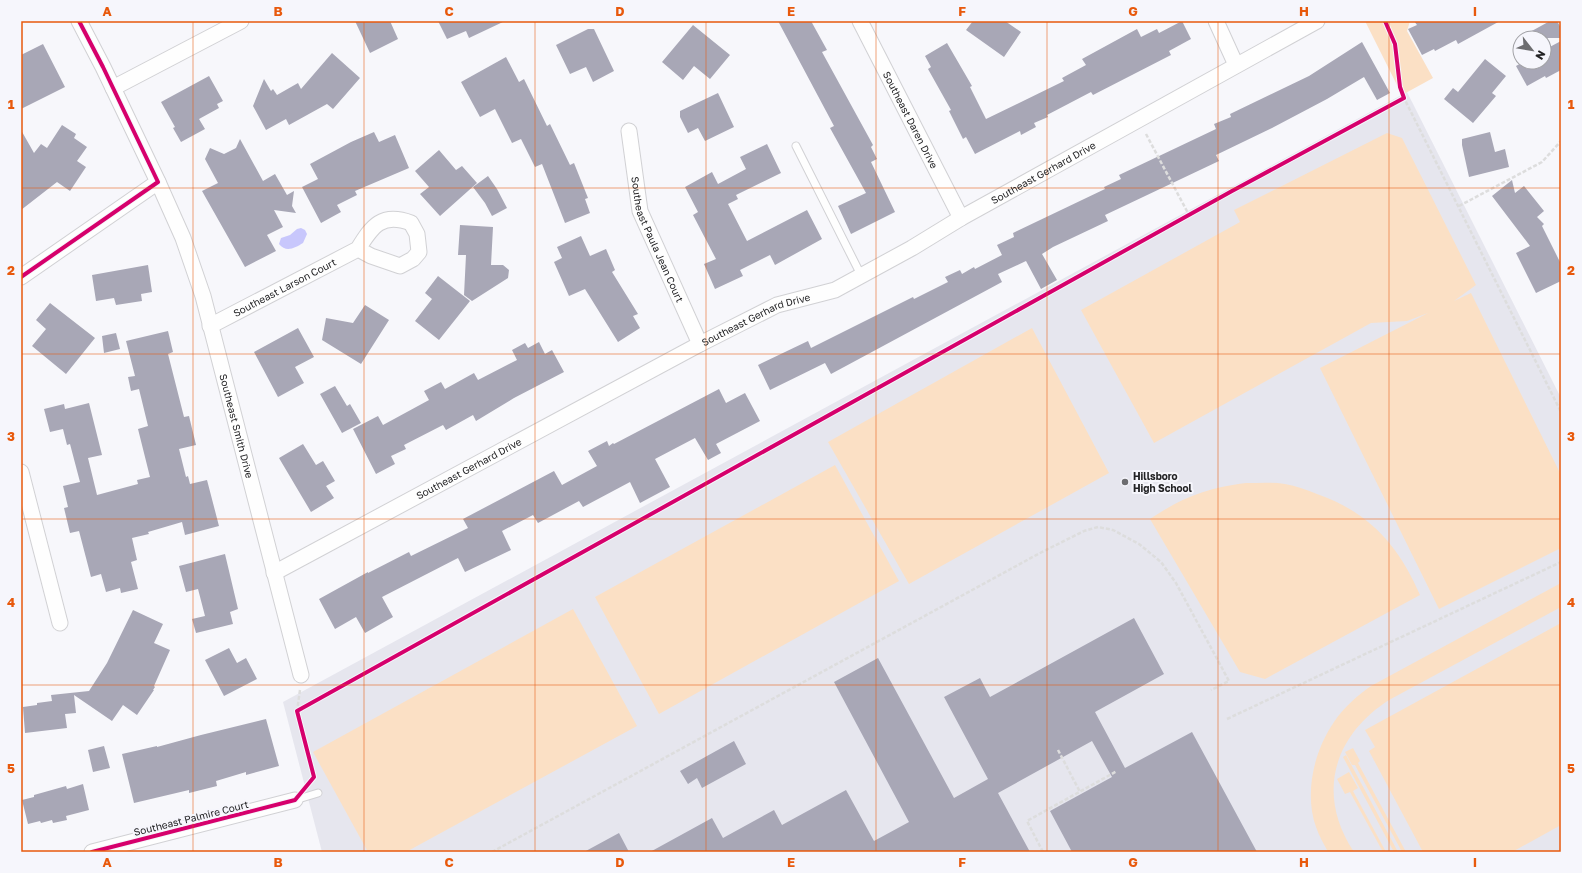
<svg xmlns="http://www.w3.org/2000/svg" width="1582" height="873" font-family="'Golos Text',sans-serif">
<rect width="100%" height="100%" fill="#f7f7fb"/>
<path fill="#e6e6ee" d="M1407 92 1561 398V852H322L283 702Z"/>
<path fill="#fbe0c5" d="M1365 21H1410L1407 31 1433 78 1402 95Z
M1387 133 1402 138 1476 285 1454 301 1471 293 1561 475V548L1439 609 1320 368 1428 313 1407 321 1371 323 1154 443 1081 310 1240 222 1234 210Z
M1032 328 1109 473 909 584 828 442Z
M835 465 899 581 659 714 595 597Z
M1246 483C1259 483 1272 482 1285 484 1296 486 1307 490 1317 494 1369 512 1399 546 1420 595L1265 679 1240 672 1150 519C1183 497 1207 488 1246 483Z
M1561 583V607L1389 700C1333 736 1316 795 1354 852H1328C1324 844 1319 836 1316 827 1304 793 1314 751 1334 722 1344 707 1357 696 1371 686Z
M573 609 637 726 406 852H368L313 752Z
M1561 623V825L1512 852H1423L1369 751 1375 747 1365 730Z
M1353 748 1360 761 1358 763 1406 852H1402L1355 765H1352L1345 752Z
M1346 755 1398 852H1394L1343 757Z
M1349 772 1358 788 1353 791 1386 852H1383L1350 792 1345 794 1337 779Z"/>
<path fill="#c8c7fc" d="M301 228 305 230 307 234 303 243C295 248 286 253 279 244L281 238 290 235 297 229Z"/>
<path fill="#a8a7b6" d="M355 21H390L398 39 370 53Z
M438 21H505L469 38 466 31 447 39Z
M778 21H811L827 50 822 52 873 145 871 147 877 159 871 162 895 212 851 234 838 206 866 193 830 128 834 126Z
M973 21H1005L1021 32 1004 57 966 30Z
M1182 21 1191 39 1169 51 1171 55 1093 95 1091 92 1047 115 1048 117 1034 123 1036 127 1021 135 1020 131 975 154 966 137 963 139 949 111 951 110 928 69 931 67 925 56 947 43 972 86 970 87 986 119 1064 81 1062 78 1086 65 1082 59 1137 29 1141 37 1157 29 1159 33Z
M1414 21H1500L1458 44 1456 40 1435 51 1434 49 1422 55 1408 29 1417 25Z
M1550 21H1557L1561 28V38H1519Z
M693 25 730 55 710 79 694 66 683 80 662 62Z
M588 29H594L614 71 593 82 586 67 570 74 556 45Z
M1561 41V70L1546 78 1545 76 1527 86 1516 66 1523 62H1544V50Z
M1362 42 1390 93 1377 100 1364 77 1327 99 1272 128 1216 155 1219 161 1105 215 1108 221 1053 247 1042 254 1057 280 1041 289 1026 261 998 274 1002 282 831 374 825 363 770 390 758 365 808 341 811 348 913 297 914 299 948 282 945 277 960 270 962 274 974 267 975 269 1002 255 997 245 1014 237 1013 233 1105 189 1104 187 1121 179 1119 175 1216 129 1214 124 1231 117 1230 114 1309 76Z
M43 44 65 87 21 109V55Z
M332 53 360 78 333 109 327 104 289 125 286 119 266 130 253 106 264 79 271 91 273 89 277 95 298 83 301 89Z
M506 57 519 82 524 79 547 126 550 124 570 165 574 163 588 198 585 199 590 213 565 223 542 164 535 167 521 139 512 143 495 109 480 117 461 82Z
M1485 59 1506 76 1492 93 1496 96 1473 123 1444 99 1453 88 1458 92Z
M209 76 223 101 217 104 219 108 199 119 205 129 181 142 173 128 175 127 161 102Z
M718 93 734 127 705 141 698 128 688 133 680 117V111Z
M62 125 76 134 74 138 87 147 77 161 86 167 70 191 57 182 21 210V130L34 153 41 144 47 148Z
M374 132 379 142 395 135 409 168 355 191 357 195 337 205 341 212 321 223 302 187 318 179 310 164 351 142Z
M1490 132 1495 152 1505 149 1509 167 1469 177 1462 145V139Z
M240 139 263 181 275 174 287 195 294 191 292 206 296 213 274 210 283 227 267 235 276 251 245 267 202 191 218 183 205 159 210 148 224 154 236 148Z
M767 144 781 173 736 195 738 199 728 204 747 241 807 210 822 239 775 265 770 255 740 270 743 276 715 289 704 264 716 259 693 215 698 212 685 187 712 172 718 184 746 169 740 157Z
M439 150 456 170 462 166 477 183 440 216 420 194 429 187 415 171Z
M488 176 497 189 507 208 492 216 485 203 473 187Z
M1512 180 1515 193 1524 186 1544 211 1537 217 1544 224 1542 226 1561 264V281L1536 293 1516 253 1530 246 1492 196Z
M460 225 493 227 491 265H503L509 270 508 278 472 301 464 295 466 255H458Z
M581 236 590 256 606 249 615 270 612 272 638 314 633 316 640 328 618 342 585 289 569 296 554 262 562 258 557 247Z
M148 265 152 292 141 294 142 301 116 305 114 298 96 301 92 275Z
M438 276 470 301 439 340 415 321 432 299 425 293Z
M50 303 95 338 66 374 32 346 46 329 36 320Z
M365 305 389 320 361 364 322 340 326 318 353 323Z
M298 328 314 357 295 367 304 383 278 397 254 352Z
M168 331 173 352 168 354 184 417 189 416 196 445 179 449 186 477 188 476 190 484 207 480 219 526 185 535 182 522 148 532 149 534 132 538 137 560 131 562 138 589 121 593 120 588 106 592 101 574 91 577 79 531 70 533 64 508 68 507 63 486 80 482 70 444 67 445 63 429 50 432 44 409 64 404 65 409 89 403 102 455 88 458 97 495 138 484 137 480 150 477 138 429 148 426 139 389 131 391 128 377 135 376 126 341Z
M116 333 120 349 104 353 102 336Z
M539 342 545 354 552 350 564 372 514 398 476 421 473 415 446 430 443 425 404 445 406 449 391 456 395 464 376 474 353 429 378 416 383 425 429 400 424 391 441 382 445 389 474 373 478 380 517 360 512 350 525 343 528 348Z
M335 386 347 406 350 404 361 423 342 433 320 394Z
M719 389 726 403 745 393 760 421 716 444 721 453 708 460 695 438 655 459 670 487 640 503 630 482 583 507 579 501 538 523 533 515 502 531 511 550 465 572 458 558 382 597 393 617 365 633 356 617 335 629 319 599 368 572V573L409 552 411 556 468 528 463 519 554 471 562 485 597 466 588 451 607 441 609 446 613 443 614 444Z
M303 444 316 465 323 461 335 481 326 486 334 498 311 512 279 458Z
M225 554 238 609 230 612 233 624 196 633 192 619 205 616 198 589 186 592 179 566Z
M133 610 163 624 154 643 170 650 154 686 155 687 153 690H154L137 715 123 705 112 721 74 695 76 713 65 714 67 728 25 733 23 707 37 705V703L52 701 51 695 89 691 107 663Z
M1134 618 1164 674 1095 712 1125 768 1192 732 1257 852H1072L1050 811 1112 777 1092 741 998 793 1030 852H650L712 818 723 838 774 810 782 825 846 790 874 841 909 822 834 682 878 658 954 798 988 779 944 697 980 678 990 697Z
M229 648 237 663 246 658 257 679 224 696 205 660Z
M266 719 279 766 246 775V772L216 781 217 786 189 793V790L134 803 122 754 157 746V747L201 735Z
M734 741 746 764 702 788 697 778 688 784 680 771Z
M104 746 110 768 93 772 88 750Z
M83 784 89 810 66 816 67 820 53 823 52 820 41 823 40 821 28 824 22 800 34 797V795L66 786 67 789Z
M619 833 629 852H584Z"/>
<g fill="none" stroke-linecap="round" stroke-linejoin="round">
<defs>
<path id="lane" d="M796 146 861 275
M295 800 318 793"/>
<g id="street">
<path id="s1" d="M860 21 961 218"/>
<path d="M1216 21 1236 65"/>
<path d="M113 88 241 21"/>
<path id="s2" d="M629 131 640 211 700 344"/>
<path id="s3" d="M158 182 183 238 203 296 301 675"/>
<path d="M21 277 158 182 103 67 79 21"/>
<path id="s4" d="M210 326 358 249C372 226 382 212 411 223L417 234 419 252 413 259 400 266 371 256 358 249"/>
<path d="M21 472 60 623"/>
<path id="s5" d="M274 573 700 344 777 305 835 290 912 248 961 218 1317 21"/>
<path d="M92 852 295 800"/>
</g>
</defs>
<use href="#lane" stroke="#d1d1d4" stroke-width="9"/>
<use href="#street" stroke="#d1d1d4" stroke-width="17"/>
<path stroke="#ddd" stroke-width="2.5" stroke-dasharray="4 2" stroke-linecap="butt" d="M1385 21 1395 44 1400 87 1404 98 1561 412
M1146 134 1189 215
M1459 206 1542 162 1561 141
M300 690 297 711 314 777 311 782
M297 711 1232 191 1404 98
M1227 719 1561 562
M1058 750 1080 792
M492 852 1040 553 1084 531 1098 527 1113 530 1139 544 1161 562 1176 583 1229 681 1211 690
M1043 852 1027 821 1117 771"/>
<use href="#lane" stroke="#fefefe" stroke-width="7"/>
<use href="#street" stroke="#fefefe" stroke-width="15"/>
<defs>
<path id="cycleway" d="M21 277 158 182 103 67 79 21
M92 852 295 800 314 777 297 711 1232 191 1404 98 1400 87 1395 44 1385 21"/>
</defs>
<use href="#cycleway" stroke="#f6f6fc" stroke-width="6"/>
<use href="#cycleway" stroke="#d6006c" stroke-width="4"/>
</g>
<path fill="none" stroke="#e8590c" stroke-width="1" stroke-opacity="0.55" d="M193 21V852M364 21V852M535 21V852M706 21V852M876 21V852M1047 21V852M1218 21V852M1389 21V852M21 188H1561M21 354H1561M21 519H1561M21 685H1561"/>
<circle fill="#6d6d70" stroke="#f6f6fc" stroke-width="1.5" cx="1125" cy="482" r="4"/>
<g text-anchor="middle" stroke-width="4" stroke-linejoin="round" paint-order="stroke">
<g font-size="10" fill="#232325" stroke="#f6f6fc">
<text dy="4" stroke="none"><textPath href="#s1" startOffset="111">Southeast Daren Drive</textPath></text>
<text dy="4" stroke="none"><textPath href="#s5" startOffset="869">Southeast Gerhard Drive</textPath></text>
<text dy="4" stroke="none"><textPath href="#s2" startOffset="113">Southeast Paula Jean Court</textPath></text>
<text dy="4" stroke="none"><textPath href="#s4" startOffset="84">Southeast Larson Court</textPath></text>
<text dy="4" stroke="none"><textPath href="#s5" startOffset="545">Southeast Gerhard Drive</textPath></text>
<text dy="4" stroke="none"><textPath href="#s3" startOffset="257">Southeast Smith Drive</textPath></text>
<text dy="4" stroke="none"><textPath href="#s5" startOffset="221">Southeast Gerhard Drive</textPath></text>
<text transform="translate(191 818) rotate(-14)" y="4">Southeast Palmire Court</text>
</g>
<g font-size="10" font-weight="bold" fill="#232325" stroke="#f6f6fc" text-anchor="start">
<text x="1133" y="480">Hillsboro<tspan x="1133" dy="12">High School</tspan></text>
</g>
</g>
<rect width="1582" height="873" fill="none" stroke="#f6f6fc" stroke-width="44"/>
<g transform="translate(1532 50) rotate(121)"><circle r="19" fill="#f6f6fc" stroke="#a2a2a6"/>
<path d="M0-3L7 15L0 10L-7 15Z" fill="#6d6d70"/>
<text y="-6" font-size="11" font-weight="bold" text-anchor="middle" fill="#232325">N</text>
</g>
<rect x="22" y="22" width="1538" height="829" fill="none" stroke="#e8590c" stroke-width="1.5"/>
<g font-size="13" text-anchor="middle" font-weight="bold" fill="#e8590c">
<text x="107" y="16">A</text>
<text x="278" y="16">B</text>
<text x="449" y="16">C</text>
<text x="620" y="16">D</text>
<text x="791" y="16">E</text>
<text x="962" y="16">F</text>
<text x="1133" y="16">G</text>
<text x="1304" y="16">H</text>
<text x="1475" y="16">I</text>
<text x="11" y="109">1</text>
<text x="1571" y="109">1</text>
<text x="11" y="275">2</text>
<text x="1571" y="275">2</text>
<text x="11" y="441">3</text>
<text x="1571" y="441">3</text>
<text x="11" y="607">4</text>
<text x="1571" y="607">4</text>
<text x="11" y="773">5</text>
<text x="1571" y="773">5</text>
<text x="107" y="867">A</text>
<text x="278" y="867">B</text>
<text x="449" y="867">C</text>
<text x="620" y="867">D</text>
<text x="791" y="867">E</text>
<text x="962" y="867">F</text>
<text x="1133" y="867">G</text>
<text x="1304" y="867">H</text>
<text x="1475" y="867">I</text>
</g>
</svg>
